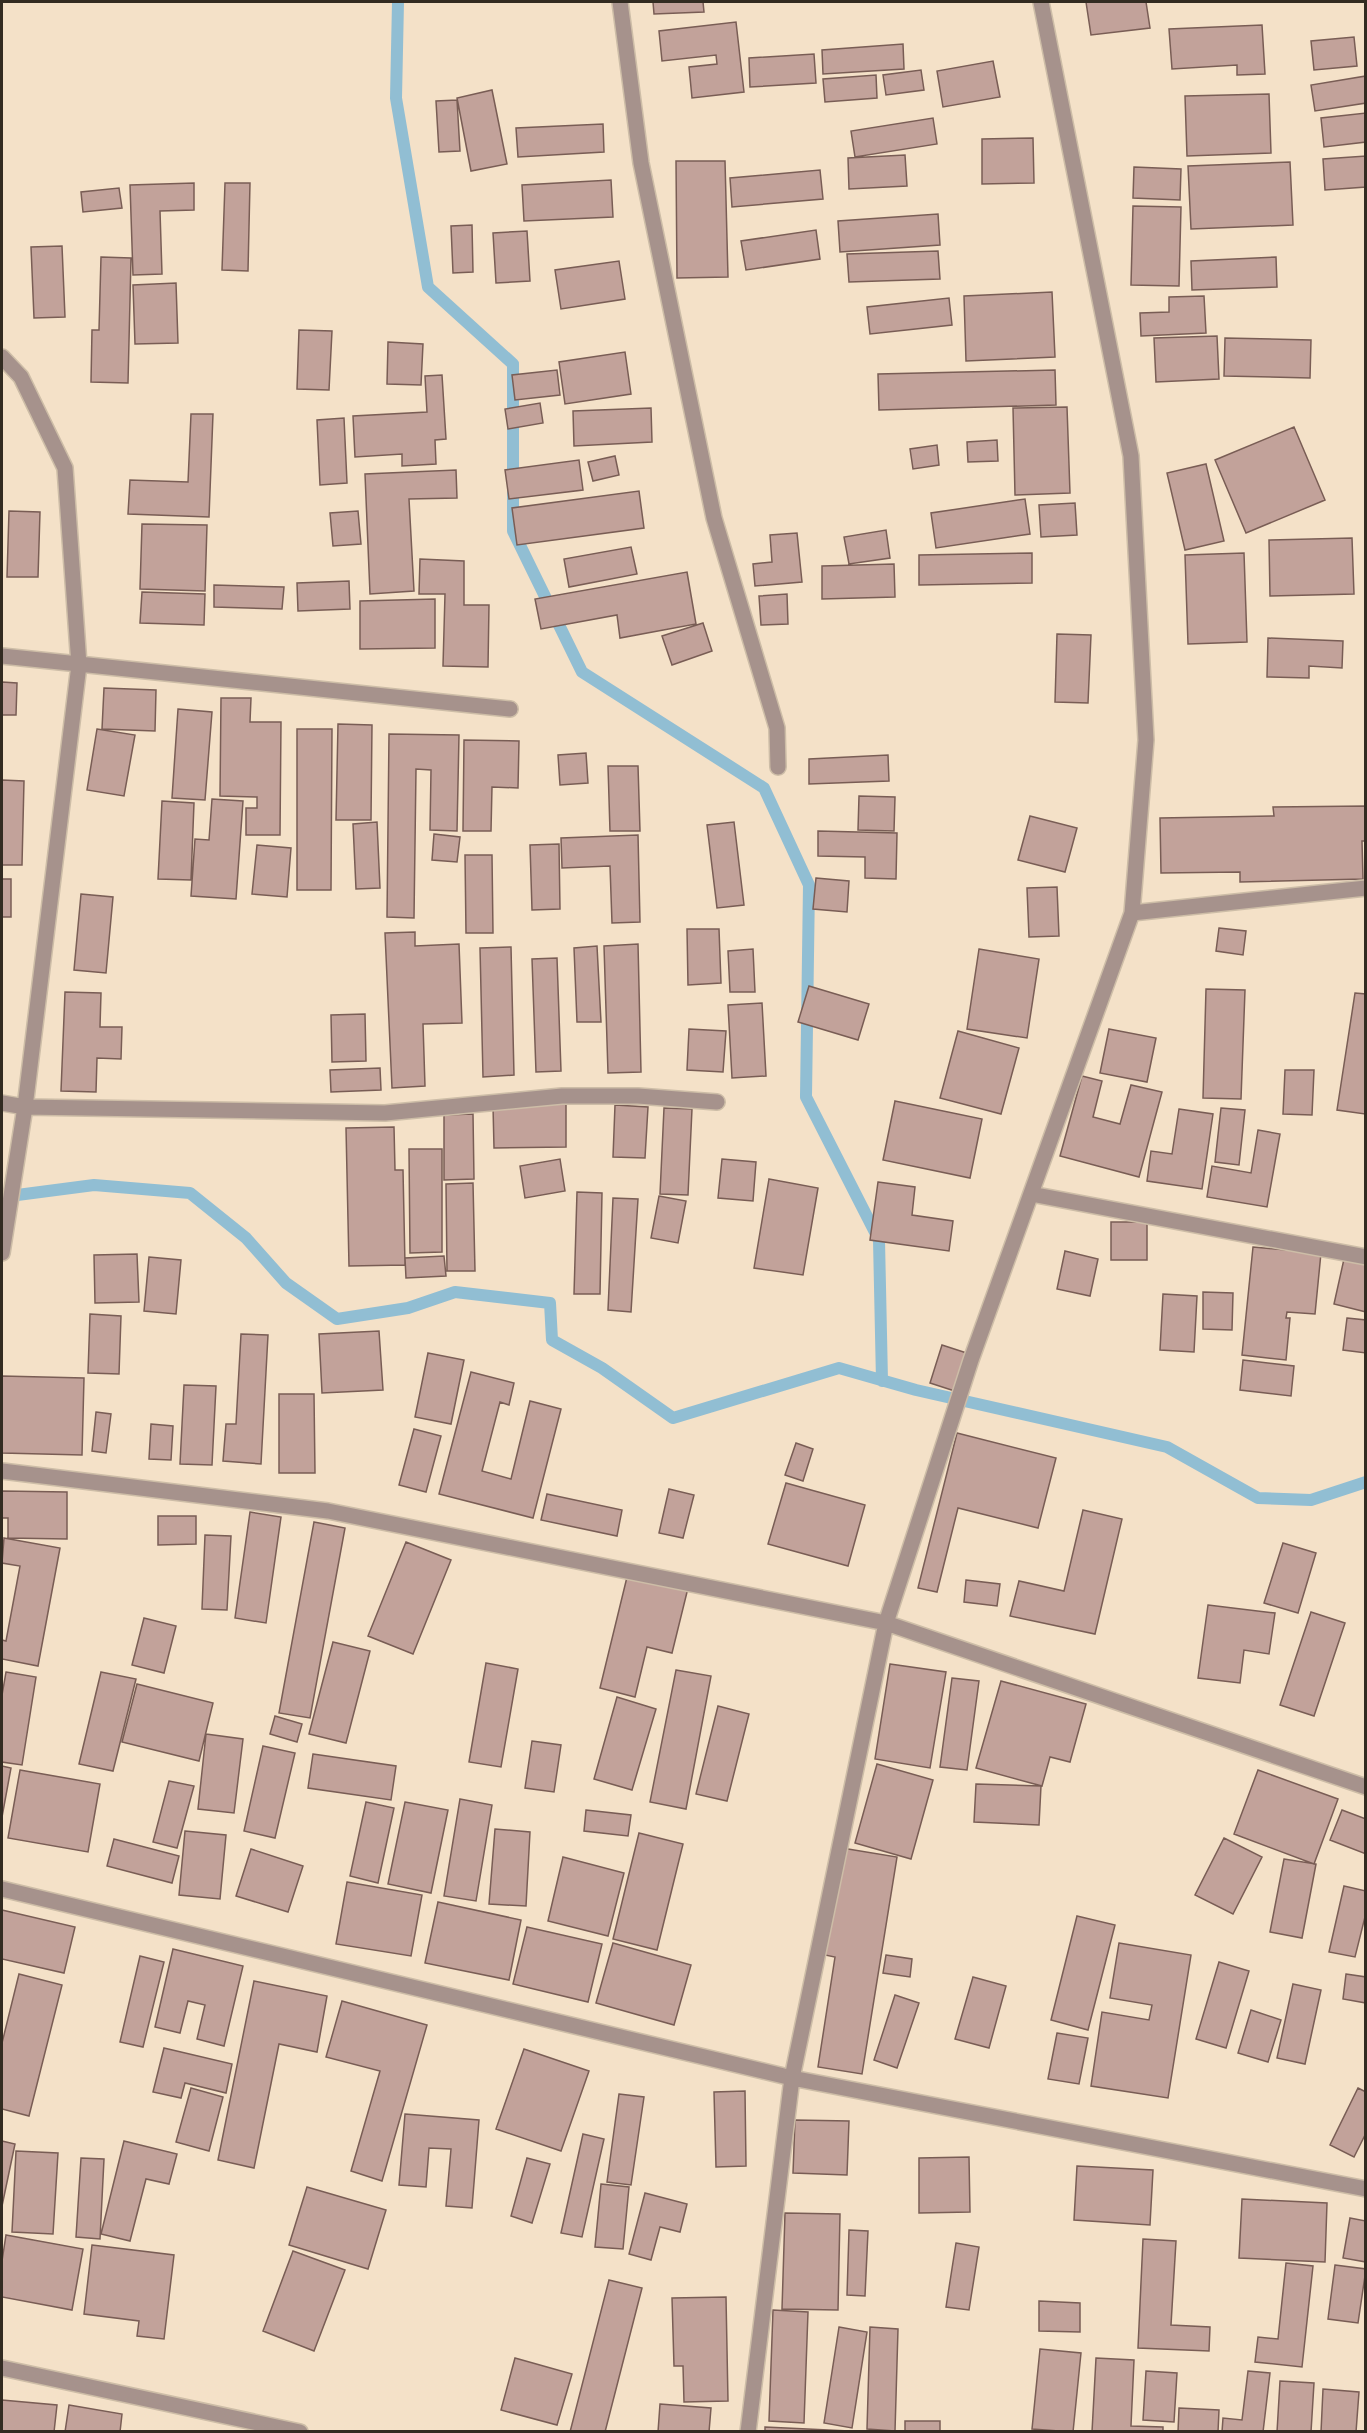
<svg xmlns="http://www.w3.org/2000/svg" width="1367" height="2433" font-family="Signika,sans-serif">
<rect width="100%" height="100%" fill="#f4e1c8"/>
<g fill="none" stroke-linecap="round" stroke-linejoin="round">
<path stroke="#91bed3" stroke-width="12" d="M398 2 396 98 428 287 513 364V531L582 672 764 788 809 885 806 1097 879 1240 882 1381
M2 1197 94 1185 190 1193 246 1238 286 1283 337 1319 408 1308 455 1292 550 1303 552 1340 602 1368 673 1418 839 1368 916 1390 1167 1447 1258 1498 1311 1500 1366 1482"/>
</g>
<path fill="#c2a29a" stroke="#795d55" stroke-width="1.5" d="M653 2H703L704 12 654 14Z
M1086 2H1146L1150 28 1091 35Z
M736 22 744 92 692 98 689 67 717 64 716 55 662 61 659 31Z
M1262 25 1265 74 1237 75V65L1172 69 1169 29Z
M1354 37 1357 66 1314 70 1311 41Z
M903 44 904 69 823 74 822 50Z
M814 54 816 83 750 87 749 58Z
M993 61 1000 97 943 107 937 71Z
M921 70 924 90 886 95 883 75Z
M876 75 877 98 825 102 823 79Z
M1366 76V103L1315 111 1311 85Z
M492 90 507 164 471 171 457 98Z
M1269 94 1271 153 1187 156 1185 96Z
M457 100 460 151 439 152 436 101Z
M1366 113V142L1324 147 1321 118Z
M933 118 937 144 855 157 851 131Z
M603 124 604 152 518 157 516 128Z
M1033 138 1034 183 982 184V139Z
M905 155 907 186 849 189 848 158Z
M1366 156V187L1325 190 1323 159Z
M676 161H725L728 277 677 278Z
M1290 162 1293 225 1191 229 1188 166Z
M1134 167 1181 169 1180 200 1133 198Z
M820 170 823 199 732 207 730 178Z
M611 180 613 217 524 221 522 185Z
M194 183V210L160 211 162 274 133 275 130 185Z
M225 183H250L248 271 222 270Z
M119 188 122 208 83 212 81 192Z
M1133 206 1181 207 1179 286 1131 285Z
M938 214 940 245 840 252 838 221Z
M472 225 473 272 453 273 451 226Z
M816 230 820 259 746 270 741 241Z
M527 231 530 281 496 283 493 233Z
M62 246 65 317 34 318 31 247Z
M938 251 940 279 849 282 847 254Z
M101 257 131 258 128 383 91 382 92 330H99Z
M1276 257 1277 287 1192 290 1191 261Z
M619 261 625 299 561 309 555 270Z
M176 283 178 343 135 344 133 285Z
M1052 292 1055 357 966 361 964 296Z
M1204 296 1206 333 1141 336 1140 313 1169 312V297Z
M949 298 952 325 870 334 867 307Z
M299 330 332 331 329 390 297 389Z
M1217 336 1219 379 1156 382 1154 338Z
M1225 338 1311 340 1310 378 1224 376Z
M388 342 423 344 421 385 387 384Z
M625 352 631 394 565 404 559 362Z
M557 370 560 395 515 400 512 375Z
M1055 370 1056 405 879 410 878 374Z
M442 375 446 439 435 440 436 464 402 466V454L355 457 353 416 427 412 425 376Z
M540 403 543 423 508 429 505 409Z
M1067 407 1070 493 1015 495 1013 408Z
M651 408 652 442 574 446 573 411Z
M191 414H213L209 517 128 514 130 480 188 482Z
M344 418 347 483 320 485 317 420Z
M1294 427 1325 500 1246 533 1215 460Z
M997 440 998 461 968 462 967 442Z
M937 445 939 465 913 469 910 449Z
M615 456 619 475 593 481 588 462Z
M579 460 583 490 509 499 505 470Z
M1206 464 1224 541 1185 550 1167 473Z
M456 470 457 498 409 499 414 591 370 594 365 474Z
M639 491 644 528 517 545 512 508Z
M1025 499 1030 534 936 548 931 513Z
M1075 503 1077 535 1041 537 1039 505Z
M9 511 40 512 38 577H7Z
M358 511 361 544 333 546 330 513Z
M142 524 207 525 205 591 140 589Z
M886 530 890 558 849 564 844 537Z
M797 533 802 582 755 586 753 564 772 562 770 535Z
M1352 538 1354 594 1270 596 1269 540Z
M631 547 637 574 569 587 564 559Z
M1032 553V583L919 585V555Z
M1244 553 1247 642 1188 644 1185 555Z
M420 559 464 561V605H489L488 667 443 666 445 594H419Z
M894 564 895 597 822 599V566Z
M687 572 696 624 620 638 617 615 541 629 535 599Z
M349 581 350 609 298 611 297 583Z
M214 585 284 587 282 609 214 607Z
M142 592 205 594 204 625 140 623Z
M787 594 788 624 761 625 759 596Z
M435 599V648L360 649V601Z
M703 623 712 651 672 665 662 636Z
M1057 634 1091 635 1088 703 1055 702Z
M1268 638 1343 641 1342 668 1309 666V678L1267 677Z
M2 682 17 683 16 715H2Z
M104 688 156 690 155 731 102 729Z
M221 698H251L250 722H281L280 835H246V808H257V797L220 796Z
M178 709 212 712 205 800 172 798Z
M338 724 372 725 371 820H336Z
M97 729 135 735 124 796 87 790Z
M297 729H332L331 890H297Z
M389 734 459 735 457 831 430 830 431 770 416 769 414 918 387 917Z
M464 740 519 741 518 788 492 787 491 831H463Z
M586 753 588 783 560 785 558 755Z
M888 755 889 781 809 784V759Z
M608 766H638L640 831H610Z
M2 780 24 781 22 865H2Z
M859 796 895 797 894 831 858 830Z
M212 799 243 801 236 899 191 896 195 839 209 840Z
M162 801 194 803 191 880 158 879Z
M1366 806V841H1362L1363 879 1240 882V872L1161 873 1160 818 1274 816 1273 807Z
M1030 816 1077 828 1065 872 1018 860Z
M377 822 380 888 356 889 353 824Z
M734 822 744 905 717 908 707 825Z
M818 831 897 833 896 879 865 878V857L818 856Z
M434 834 460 837 457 862 432 860Z
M638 835 640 922 612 923 610 866 562 868 561 838Z
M559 844 560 909 532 910 530 845Z
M257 845 291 848 287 897 252 894Z
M465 855H492L493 933H466Z
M816 878 849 881 847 912 813 909Z
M2 879H11V917H2Z
M1057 887 1059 936 1029 937 1027 888Z
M81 894 113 897 106 973 74 970Z
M1219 928 1246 931 1243 955 1216 951Z
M687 929H719L721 983 688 985Z
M415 932V946L459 944 462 1023 423 1024 425 1086 392 1088 385 933Z
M638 944 641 1072 608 1073 604 946Z
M597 946 601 1022H577L574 948Z
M511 947 514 1075 483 1077 480 948Z
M753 949 755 992H730L728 951Z
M979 949 1039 959 1027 1038 967 1029Z
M557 958 561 1071 536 1072 532 959Z
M809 986 869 1004 858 1040 798 1022Z
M1206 989 1245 990 1241 1099 1203 1098Z
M65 992 101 993 100 1027H122L121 1059 97 1058 96 1092 61 1091Z
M1355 993 1366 994 1365 1114 1337 1110Z
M762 1003 766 1076 732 1078 728 1005Z
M365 1014 366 1061 332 1062 331 1015Z
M689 1029 726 1031 723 1072 687 1070Z
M1109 1029 1156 1038 1147 1082 1100 1073Z
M958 1031 1019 1048 1001 1114 940 1098Z
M380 1068 381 1090 331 1092 330 1070Z
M1285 1070H1314L1312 1115 1283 1114Z
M1082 1076 1102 1081 1093 1117 1120 1124 1131 1085 1162 1092 1139 1177 1060 1156Z
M895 1101 982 1119 970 1178 883 1160Z
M566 1104V1147L494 1148 493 1106Z
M615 1105 648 1107 645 1158 613 1157Z
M664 1108 692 1109 688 1195 660 1194Z
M1221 1108 1245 1110 1239 1165 1215 1162Z
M1179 1109 1213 1114 1202 1189 1147 1181 1151 1151 1172 1154Z
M473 1114 474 1179 444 1180V1115Z
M394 1127 395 1170H403L405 1265 349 1266 346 1128Z
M1258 1130 1280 1134 1267 1207 1207 1197 1212 1166 1251 1173Z
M409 1149H442V1252L410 1253Z
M560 1159 565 1191 525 1198 520 1166Z
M722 1159 756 1162 753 1201 718 1198Z
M769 1179 818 1188 803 1275 754 1268Z
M878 1182 915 1187 912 1215 953 1221 949 1251 870 1240Z
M473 1183 475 1271H447L446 1184Z
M577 1192 602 1193 600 1294H574Z
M659 1196 686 1201 678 1243 651 1238Z
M613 1198 638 1199 631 1312 608 1310Z
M1111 1222H1147V1260H1111Z
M1253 1247 1321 1253 1315 1314 1287 1312 1286 1318H1290L1286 1360 1242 1355Z
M1065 1251 1098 1259 1090 1296 1057 1289Z
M137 1254 139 1302 95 1303 94 1255Z
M444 1256 446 1276 406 1278 405 1258Z
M149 1257 181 1260 176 1314 144 1311Z
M1344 1259 1366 1264V1312L1334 1304Z
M1203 1292 1233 1293 1232 1330 1203 1329Z
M1163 1294 1197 1296 1194 1352 1160 1350Z
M90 1314 121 1316 119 1374 88 1373Z
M1347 1318 1366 1320V1353L1343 1350Z
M379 1331 383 1390 322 1393 319 1334Z
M241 1334 268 1335 261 1464 223 1461 226 1424H236Z
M942 1345 979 1357 967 1395 930 1383Z
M428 1353 464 1360 451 1424 415 1417Z
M1243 1360 1294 1366 1291 1396 1240 1390Z
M471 1372 514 1383 509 1405 500 1402 482 1471 511 1479 530 1401 561 1409 533 1518 439 1494Z
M2 1376 84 1378 82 1455 2 1453Z
M184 1385 216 1386 212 1465 180 1464Z
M279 1394H314L315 1473H279Z
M96 1412 111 1414 106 1453 92 1451Z
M151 1424 173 1426 171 1460 149 1459Z
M414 1429 441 1436 426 1492 399 1485Z
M957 1433 1056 1458 1038 1528 958 1508 937 1592 918 1588Z
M796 1443 813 1449 803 1481 785 1475Z
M786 1483 865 1505 848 1566 768 1544Z
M669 1489 694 1495 683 1538 659 1533Z
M2 1491 67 1492V1539L8 1538V1518H2Z
M547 1494 622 1510 617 1536 541 1520Z
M1083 1510 1122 1519 1095 1634 1010 1616 1019 1581 1064 1591Z
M250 1512 281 1517 266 1623 235 1618Z
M158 1516H196V1544L158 1545Z
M314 1522 345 1528 310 1718 279 1713Z
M205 1535 231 1536 227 1610 202 1609Z
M4 1538 60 1548 38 1666 2 1659V1640L6 1641 20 1566 2 1563Z
M406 1542 451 1560 413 1654 368 1636Z
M1283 1543 1316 1553 1298 1613 1264 1603Z
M628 1573 688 1588 672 1653 647 1647 635 1697 600 1688Z
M966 1580 1000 1584 997 1606 964 1602Z
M1208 1605 1275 1613 1269 1654 1244 1650 1240 1683 1198 1678Z
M1311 1612 1345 1623 1314 1716 1280 1705Z
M144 1618 176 1626 164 1673 132 1665Z
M333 1642 370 1651 346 1743 309 1734Z
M486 1663 518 1669 501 1767 469 1762Z
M890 1664 946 1672 930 1768 875 1759Z
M676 1670 711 1676 686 1809 650 1802Z
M6 1672 36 1677 22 1765 2 1762V1695Z
M101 1672 136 1679 113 1771 79 1764Z
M952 1678 979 1681 967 1770 940 1767Z
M1001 1681 1086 1704 1070 1762 1050 1757 1042 1786 976 1768Z
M137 1684 213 1703 199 1761 122 1742Z
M617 1697 656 1709 632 1790 594 1779Z
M718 1706 749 1714 727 1801 696 1794Z
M275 1716 302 1724 297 1742 270 1734Z
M206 1734 243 1739 234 1813 198 1809Z
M532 1741 561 1745 554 1792 525 1788Z
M263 1746 295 1753 275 1838 244 1831Z
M313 1754 396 1766 391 1800 308 1788Z
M877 1764 933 1780 911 1859 855 1843Z
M2 1766 11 1768 2 1817Z
M20 1770 100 1784 88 1852 8 1838Z
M1258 1770 1338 1799 1314 1864 1234 1834Z
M169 1781 194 1786 177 1848 153 1842Z
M976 1784 1041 1786 1039 1825 974 1822Z
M460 1799 492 1805 476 1901 444 1896Z
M366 1802 394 1808 378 1883 350 1876Z
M405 1802 448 1810 431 1893 388 1884Z
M586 1810 631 1815 628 1836 584 1831Z
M1342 1810 1366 1819V1854L1330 1840Z
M495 1829 530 1832 526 1906 489 1904Z
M185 1831 226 1835 220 1899 179 1895Z
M639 1833 683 1844 657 1950 613 1939Z
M1224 1838 1262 1857 1233 1914 1195 1895Z
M114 1839 179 1856 172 1883 107 1866Z
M842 1848 897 1857 862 2074 818 2067 835 1957 825 1955Z
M251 1849 303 1866 288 1912 236 1896Z
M563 1857 624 1873 608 1936 548 1921Z
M1284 1859 1316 1864 1302 1938 1270 1932Z
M347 1882 422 1895 411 1956 336 1944Z
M1344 1886 1366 1891V1913L1355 1957 1329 1952Z
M438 1902 521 1920 509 1980 425 1963Z
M2 1910 75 1927 64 1973 2 1959Z
M1077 1916 1115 1925 1088 2030 1051 2020Z
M527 1927 602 1944 588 2002 513 1984Z
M613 1943 691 1965 674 2025 596 2003Z
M1119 1943 1191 1955 1168 2098 1091 2086 1102 2012 1149 2020 1152 2005 1110 1998Z
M173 1949 243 1966 224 2046 197 2039 205 2005 188 2001 180 2033 155 2027Z
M886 1955 912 1959 910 1977 883 1973Z
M140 1956 164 1962 143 2047 120 2042Z
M1219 1962 1249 1971 1226 2048 1196 2039Z
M19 1974 62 1985 29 2116 2 2109V2043Z
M1346 1974 1366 1977V2003L1343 1999Z
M973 1977 1006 1986 989 2048 955 2039Z
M254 1981 327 1996 317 2052 279 2044 254 2168 218 2160Z
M1293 1984 1321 1990 1305 2064 1277 2058Z
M895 1995 919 2003 897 2068 874 2060Z
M342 2001 427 2025 382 2181 351 2171 380 2071 326 2057Z
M1251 2010 1281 2020 1268 2062 1238 2053Z
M1057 2033 1088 2038 1079 2084 1048 2079Z
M164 2048 232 2064 226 2093 185 2083 181 2098 153 2092Z
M524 2049 589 2071 561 2151 496 2129Z
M191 2088 223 2097 209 2151 176 2142Z
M1358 2088 1366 2092V2133L1354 2157 1330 2145Z
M745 2091 746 2166 716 2167 714 2092Z
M619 2094 644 2097 631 2185 607 2182Z
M405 2114 479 2120 472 2208 446 2206 451 2149 429 2148 426 2187 399 2185Z
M795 2120 849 2121 847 2175 793 2173Z
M583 2134 604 2139 582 2237 561 2233Z
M2 2141 15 2144 2 2206Z
M124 2141 177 2154 169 2184 146 2179 130 2241 101 2234Z
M16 2151 58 2153 53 2234 12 2232Z
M969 2157 970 2212 919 2213V2158Z
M81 2158 104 2159 100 2239 76 2237Z
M527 2158 550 2164 532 2223 511 2216Z
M1077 2166 1153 2170 1150 2225 1074 2220Z
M601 2184 629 2187 623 2249 595 2247Z
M307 2187 386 2210 368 2269 289 2245Z
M645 2193 687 2204 680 2232 660 2227 651 2260 629 2254Z
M1242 2199 1327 2203 1325 2262 1239 2258Z
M785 2213 840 2214 838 2310 782 2309Z
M1350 2218 1366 2221V2262L1343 2258Z
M849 2230 868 2231 865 2296 847 2295Z
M6 2235 83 2249 72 2310 2 2297V2261Z
M1143 2239 1176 2241 1171 2325 1210 2327 1209 2351 1138 2348Z
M956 2243 979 2247 969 2310 946 2307Z
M92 2245 174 2255 164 2339 137 2336 139 2321 84 2314Z
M293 2251 345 2270 314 2351 263 2331Z
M1286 2263 1313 2266 1302 2367 1255 2362 1258 2337 1278 2339Z
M1335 2265 1366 2269 1358 2323 1328 2319Z
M609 2280 642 2288 605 2432H570Z
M726 2297 728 2401 684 2402 683 2366H674L672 2298Z
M1039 2301 1080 2303V2332L1039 2331Z
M773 2310 808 2312 804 2423 769 2421Z
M839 2327 867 2332 852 2428 824 2423Z
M870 2327 898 2329 895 2431 867 2429Z
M1040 2349 1081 2353 1073 2432 1032 2429Z
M515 2358 572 2374 557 2425 501 2410Z
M1096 2358 1134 2360 1131 2426 1163 2427V2432H1092Z
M1146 2371 1177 2373 1174 2422 1143 2420Z
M1248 2371 1270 2373 1263 2432H1222L1223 2418 1242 2420Z
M1280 2381 1314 2383 1311 2432H1277Z
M1323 2389 1359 2392 1356 2432H1321Z
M2 2400 57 2405 54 2432H2Z
M660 2404 711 2408 709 2432H658Z
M69 2405 122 2414 120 2432H65Z
M1179 2408 1219 2410 1218 2432H1178Z
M905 2421H940V2432H905Z
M765 2427 849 2431V2432H765Z"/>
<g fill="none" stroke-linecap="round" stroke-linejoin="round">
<defs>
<path id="minor" d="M620 2 641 163 714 518 777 728 778 767
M2 357 21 377 65 468 79 665 25 1107 2 1253
M2 656 510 709
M1132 913 1366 888
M2 1103 25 1107 385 1113 562 1096H638L717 1102
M1031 1194 1366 1257
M2 1471 328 1511 886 1623 1366 1787
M2 1889 792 2078 1366 2189
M2 2368 300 2432
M748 2432 792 2078 886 1623 971 1360 1132 913 1146 740 1131 456 1041 2"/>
</defs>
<use href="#minor" stroke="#cdbda7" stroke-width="18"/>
<use href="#minor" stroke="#a6928c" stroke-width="15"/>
</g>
<rect width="1367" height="2433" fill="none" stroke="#322b21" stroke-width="6"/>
</svg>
